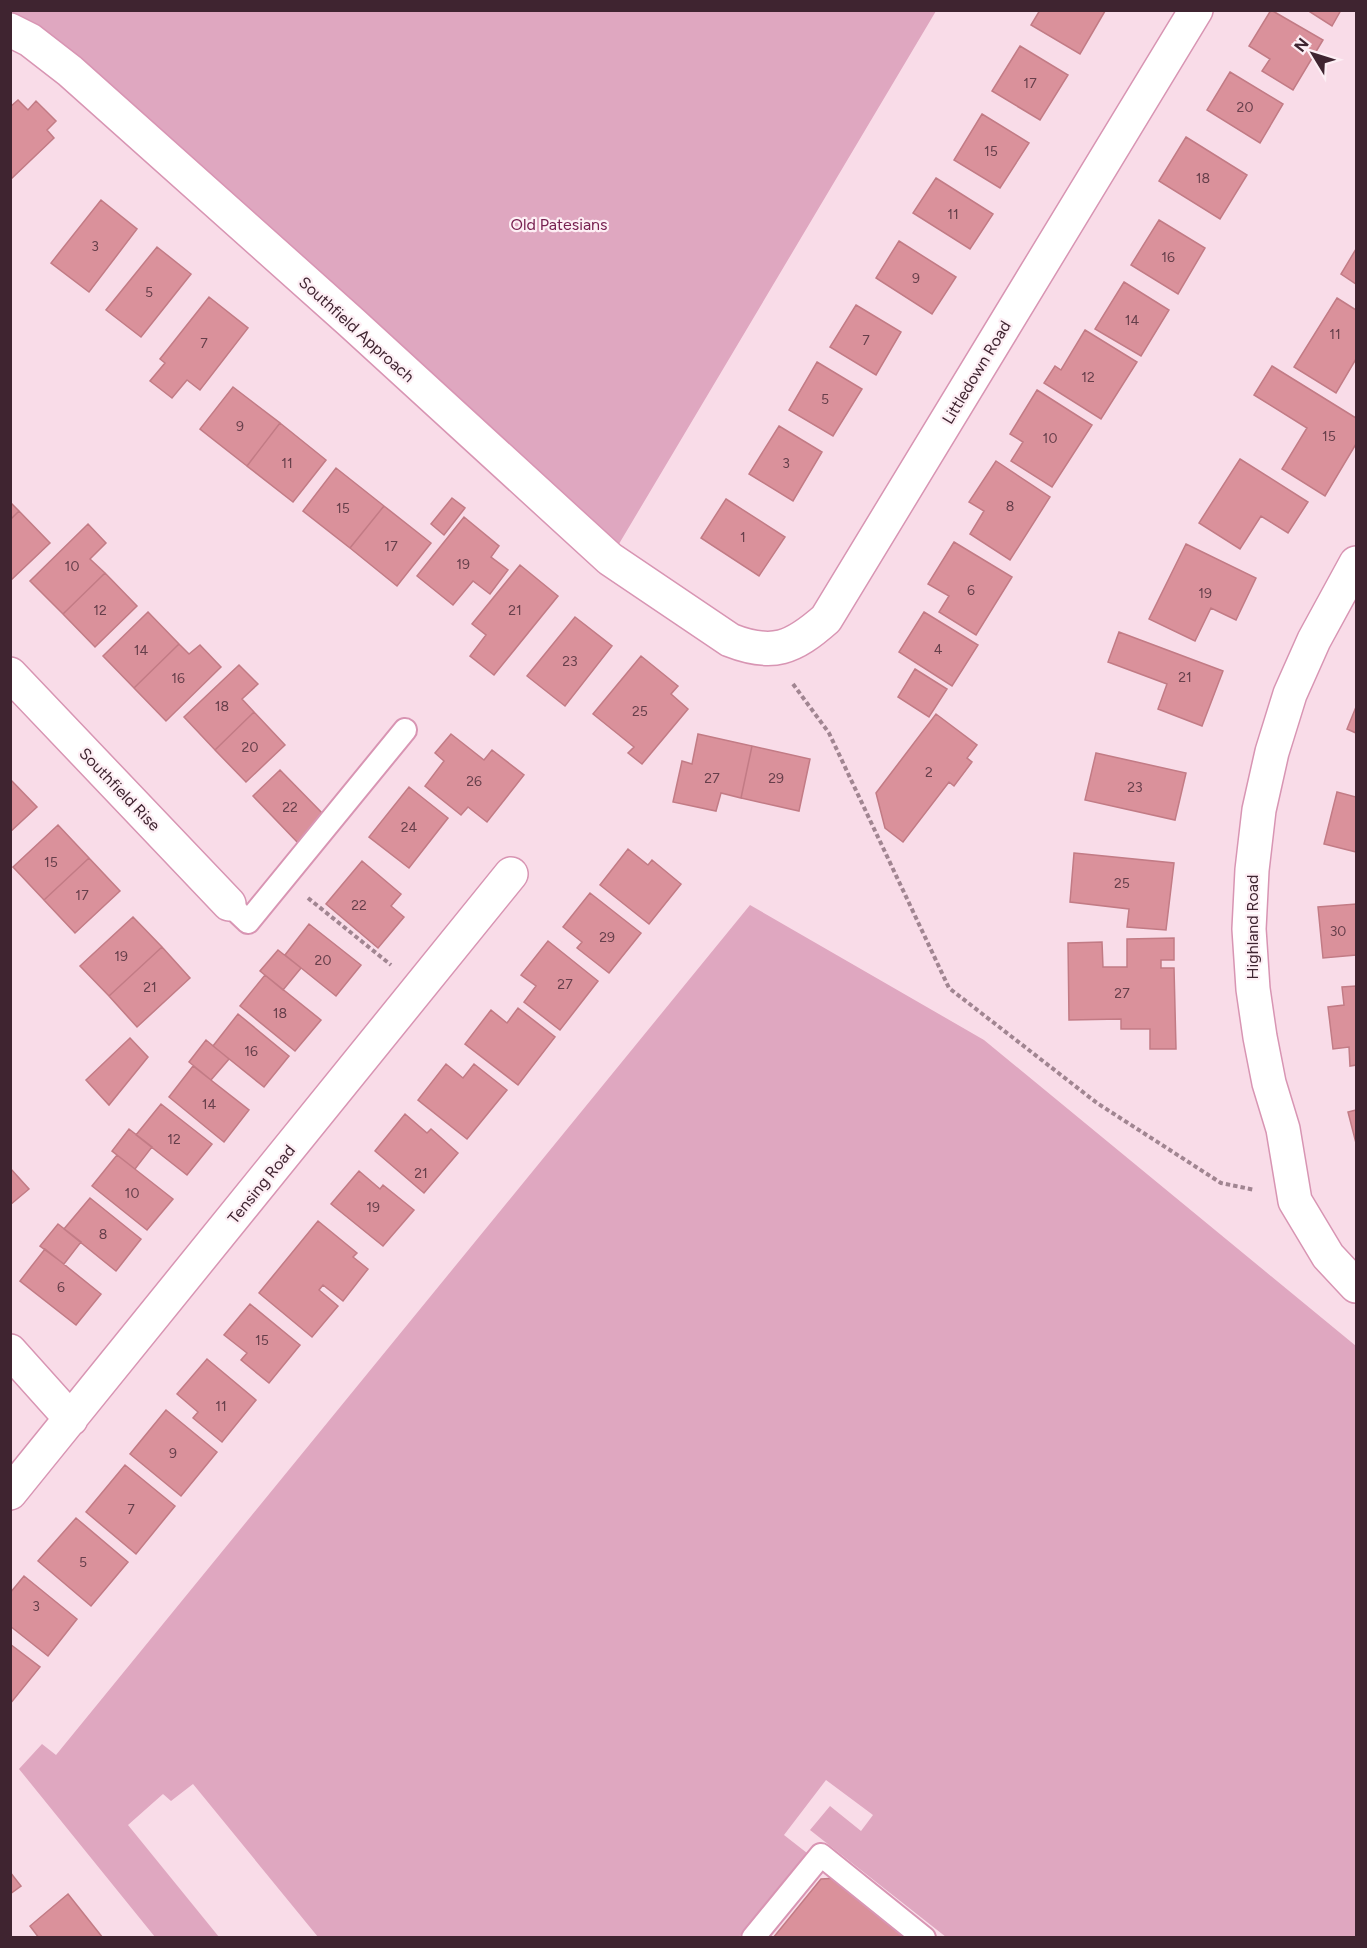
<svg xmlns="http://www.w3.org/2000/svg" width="1367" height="1948" font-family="Figtree,sans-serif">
<rect width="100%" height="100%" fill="#f9dce8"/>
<path fill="#dfa7c0" d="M11 10 936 11 610 559 11 22Z
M750 905 984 1040 1356 1346V1937H946L810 1830 830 1806 861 1831 873 1815 826 1780 784 1835 807 1853 738 1938 318 1937 193 1784 171 1801 163 1794 128 1825 219 1937H155L19 1769 42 1744 56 1755Z"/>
<path fill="#da919b" stroke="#c27b85" stroke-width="1.5" d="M1040 10H1104L1105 11 1080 54 1031 25Z
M1271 10 1323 40 1293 90 1262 71 1270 59 1249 46Z
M1307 10H1341L1332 26Z
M1020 46 1068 75 1040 120 992 91Z
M1230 72 1283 104 1260 143 1207 110Z
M18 100 28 110 36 101 56 121 47 130 54 138 10 180V107Z
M982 114 1029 143 1000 188 954 160Z
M1186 137 1247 175 1220 219 1159 181Z
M936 178 993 214 970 249 913 213Z
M101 200 137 229 89 292 51 263Z
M1159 220 1205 248 1178 294 1131 265Z
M899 241 956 277 932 314 876 278Z
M157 247 191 274 141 337 106 310Z
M1356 249V284L1341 274Z
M1124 282 1169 310 1141 356 1095 329Z
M209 297 248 328 200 390 187 380 172 398 150 381 165 363 160 359Z
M1337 298 1356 310V359L1336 393 1294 367Z
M856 305 901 332 876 375 830 347Z
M1085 330 1137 362 1101 419 1044 383 1055 366 1061 370Z
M817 362 862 389 833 436 789 410Z
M1272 366 1356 418V444L1325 496 1282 469 1307 428 1254 395Z
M233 387 280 423 247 466 200 429Z
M1037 390 1092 425 1052 487 1011 461 1023 442 1010 434Z
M280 423 326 460 293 502 247 466Z
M779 426 822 452 793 501 749 474Z
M1240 459 1308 502 1288 533 1261 516 1240 549 1199 523Z
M996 461 1050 497 1010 560 970 534 984 511 969 502Z
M336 468 384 506 350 548 303 511Z
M452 498 465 508 444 535 431 524Z
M726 499 785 537 759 576 701 538Z
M10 502 19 511 10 520Z
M384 506 431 543 397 586 350 548Z
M19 511 50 543 10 581V520Z
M464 517 499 546 491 557 508 570 490 594 473 581 453 605 417 576Z
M88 524 106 543 90 559 105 573 63 614 30 581Z
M954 542 1012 577 976 635 939 612 949 596 928 584Z
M1186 544 1256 578 1236 620 1211 608 1195 641 1149 619Z
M520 565 558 596 494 675 470 656 486 635 472 624Z
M105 573 137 606 95 647 63 614Z
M148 612 179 644 134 688 103 656Z
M924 612 978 645 952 686 899 652Z
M575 617 612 646 565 706 527 676Z
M1119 632 1223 671 1202 726 1158 709 1167 684 1108 662Z
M179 644 189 654 200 645 221 667 166 721 134 688Z
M641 656 678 686 671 694 688 709 642 764 628 753 634 747 593 714Z
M239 665 258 684 242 699 254 712 215 750 184 717Z
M915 669 947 689 929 717 898 697Z
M1356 707V733L1347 729Z
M254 712 285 745 246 782 215 750Z
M936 714 977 745 967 758 972 762 954 786 949 782 903 842 885 828 876 793Z
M451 734 484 760 492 750 524 775 487 822 468 807 461 815 425 786 444 761 435 753Z
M698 734 752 746 741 798 721 793 716 811 673 802 682 761 692 764Z
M752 746 810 759 799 811 741 798Z
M1096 753 1186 773 1175 820 1085 800Z
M280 770 327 818 299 844 253 796Z
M10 779 37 807 10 832Z
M409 787 448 818 409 868 369 837Z
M1337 792 1356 797V852L1324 844Z
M58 825 89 858 44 900 13 867Z
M628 849 648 865 652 860 681 884 649 924 600 885Z
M1074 853 1174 863 1166 930 1127 927 1129 909 1070 902Z
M89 858 120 891 75 933 44 900Z
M362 861 401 894 391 906 404 917 378 948 326 904Z
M590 893 641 933 609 973 577 948 582 942 563 927Z
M1356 904V955L1323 958 1318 907Z
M133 917 162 947 109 996 80 966Z
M309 924 361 965 336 996 285 955Z
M1174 938V960H1161V968H1174L1176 1049H1150V1029H1121V1019L1069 1020 1068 943 1102 942 1103 967H1127V939Z
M548 941 598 981 560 1030 524 1002 536 986 521 975Z
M162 947 190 978 137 1027 109 996Z
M278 950 301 968 283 990 260 971Z
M265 975 321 1020 295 1051 240 1006Z
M1356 986V1065L1350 1066 1349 1047 1333 1049 1328 1007 1344 1005 1342 987Z
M518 1008 555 1037 518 1085 465 1044 491 1010 507 1023Z
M238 1014 289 1056 264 1087 213 1046Z
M130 1038 148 1057 109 1105 86 1080Z
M206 1040 229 1059 211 1080 189 1062Z
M446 1064 463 1078 474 1064 507 1090 467 1139 418 1100Z
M193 1066 249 1110 224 1142 169 1097Z
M161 1104 212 1144 187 1175 136 1135Z
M1356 1110V1143L1348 1112Z
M405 1114 427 1133 431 1129 458 1153 424 1193 375 1151Z
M129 1129 152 1147 135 1169 112 1151Z
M117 1155 173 1199 147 1230 92 1186Z
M10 1168 29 1189 10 1205Z
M359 1171 380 1189 383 1185 414 1210 383 1246 331 1204Z
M90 1198 141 1239 116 1271 64 1229Z
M318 1221 357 1253 353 1257 368 1269 343 1301 323 1285 319 1290 338 1306 312 1337 259 1293Z
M58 1224 81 1242 64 1264 40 1246Z
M45 1249 101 1294 76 1325 20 1281Z
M250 1304 300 1345 269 1383 241 1360 247 1353 224 1335Z
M207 1359 256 1400 222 1442 193 1418 198 1412 177 1394Z
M166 1410 217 1452 181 1496 130 1454Z
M125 1465 175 1506 136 1554 86 1512Z
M76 1518 128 1562 91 1606 38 1561Z
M24 1576 77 1619 48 1656 10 1626V1593Z
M10 1644 40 1667 10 1704Z
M10 1872 21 1886 10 1894Z
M838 1878 914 1938H773L821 1879Z
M68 1894 103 1938H39L30 1926Z"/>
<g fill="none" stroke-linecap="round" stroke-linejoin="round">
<defs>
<path id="lane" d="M229 904 248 922 405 730
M753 1938 821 1855 924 1938"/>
<path id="street" d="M10 30 30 40 70 71 351 322 610 559 730 640C773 657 793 648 826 619L1196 10
M1356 563 1314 640 1290 694 1272 752 1259 810 1252 870 1249 929 1253 989 1260 1037 1269 1083 1283 1129 1295 1201 1328 1256 1356 1286
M10 674 229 904
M10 1351 71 1419
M10 1493 511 874"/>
</defs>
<use href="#lane" stroke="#d895b3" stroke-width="26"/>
<use href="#street" stroke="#d895b3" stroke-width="36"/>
<path stroke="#a18591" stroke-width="4" stroke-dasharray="4.5 3" stroke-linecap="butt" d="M793 684 829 733 949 988 1097 1103 1221 1183 1255 1190
M308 898 391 965"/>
<use href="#lane" stroke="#fff" stroke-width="22"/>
<use href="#street" stroke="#fff" stroke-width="33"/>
</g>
<g text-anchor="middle" stroke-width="4.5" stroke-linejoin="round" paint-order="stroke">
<g font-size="14" fill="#663f4b">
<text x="1030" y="88">17</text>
<text x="1245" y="112">20</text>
<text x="991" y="156">15</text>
<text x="1203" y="183">18</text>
<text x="953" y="219">11</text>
<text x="95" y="251">3</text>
<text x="1168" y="262">16</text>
<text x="916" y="283">9</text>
<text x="149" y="297">5</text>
<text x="1132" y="325">14</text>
<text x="1335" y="339">11</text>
<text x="866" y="345">7</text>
<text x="204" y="348">7</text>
<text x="1088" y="382">12</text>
<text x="825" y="404">5</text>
<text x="240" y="431">9</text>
<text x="1329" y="441">15</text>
<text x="1050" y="443">10</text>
<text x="287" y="468">11</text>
<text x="786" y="468">3</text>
<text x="1010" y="511">8</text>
<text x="343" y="513">15</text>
<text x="743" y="542">1</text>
<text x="391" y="551">17</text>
<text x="463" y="569">19</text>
<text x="72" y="571">10</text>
<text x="971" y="595">6</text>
<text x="1205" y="598">19</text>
<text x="100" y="615">12</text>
<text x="515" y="615">21</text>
<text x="938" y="654">4</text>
<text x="141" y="655">14</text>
<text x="570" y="666">23</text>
<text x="1185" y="682">21</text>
<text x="178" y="683">16</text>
<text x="222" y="711">18</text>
<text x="640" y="716">25</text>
<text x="250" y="752">20</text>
<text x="929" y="777">2</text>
<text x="712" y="783">27</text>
<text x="776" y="783">29</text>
<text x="474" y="786">26</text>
<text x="1135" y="792">23</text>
<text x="290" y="812">22</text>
<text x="409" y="832">24</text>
<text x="51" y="867">15</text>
<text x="1122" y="888">25</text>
<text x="82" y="900">17</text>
<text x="359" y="910">22</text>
<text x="1338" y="936">30</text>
<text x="607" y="942">29</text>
<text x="121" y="961">19</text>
<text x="323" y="965">20</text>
<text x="565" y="989">27</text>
<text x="150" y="992">21</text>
<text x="1122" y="998">27</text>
<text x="280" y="1018">18</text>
<text x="251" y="1056">16</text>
<text x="209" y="1109">14</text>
<text x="174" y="1144">12</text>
<text x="421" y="1178">21</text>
<text x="132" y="1198">10</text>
<text x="373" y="1212">19</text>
<text x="103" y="1239">8</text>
<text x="61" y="1292">6</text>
<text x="262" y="1345">15</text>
<text x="221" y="1411">11</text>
<text x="173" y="1458">9</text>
<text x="131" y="1514">7</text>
<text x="83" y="1567">5</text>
<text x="36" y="1611">3</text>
</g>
<g font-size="16" fill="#772050" stroke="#fdeef4">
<text x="559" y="230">Old Patesians</text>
</g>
<g font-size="16" fill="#3f2430" stroke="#fdeef4">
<text transform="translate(357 329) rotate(42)" y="6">Southfield Approach</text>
<text transform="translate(976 372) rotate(-59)" y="6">Littledown Road</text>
<text transform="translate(120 789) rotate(46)" y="6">Southfield Rise</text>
<text transform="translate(1252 927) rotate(-90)" y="6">Highland Road</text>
<text transform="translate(261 1184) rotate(-51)" y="6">Tensing Road</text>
</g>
</g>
<rect width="1367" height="1948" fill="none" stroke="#3f2430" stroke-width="24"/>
<g transform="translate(1313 54) rotate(308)" stroke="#fdeef4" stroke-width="4.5" paint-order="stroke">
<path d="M0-4.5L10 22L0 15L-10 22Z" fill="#3f2430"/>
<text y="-9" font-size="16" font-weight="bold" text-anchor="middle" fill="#3f2430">N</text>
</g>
</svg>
